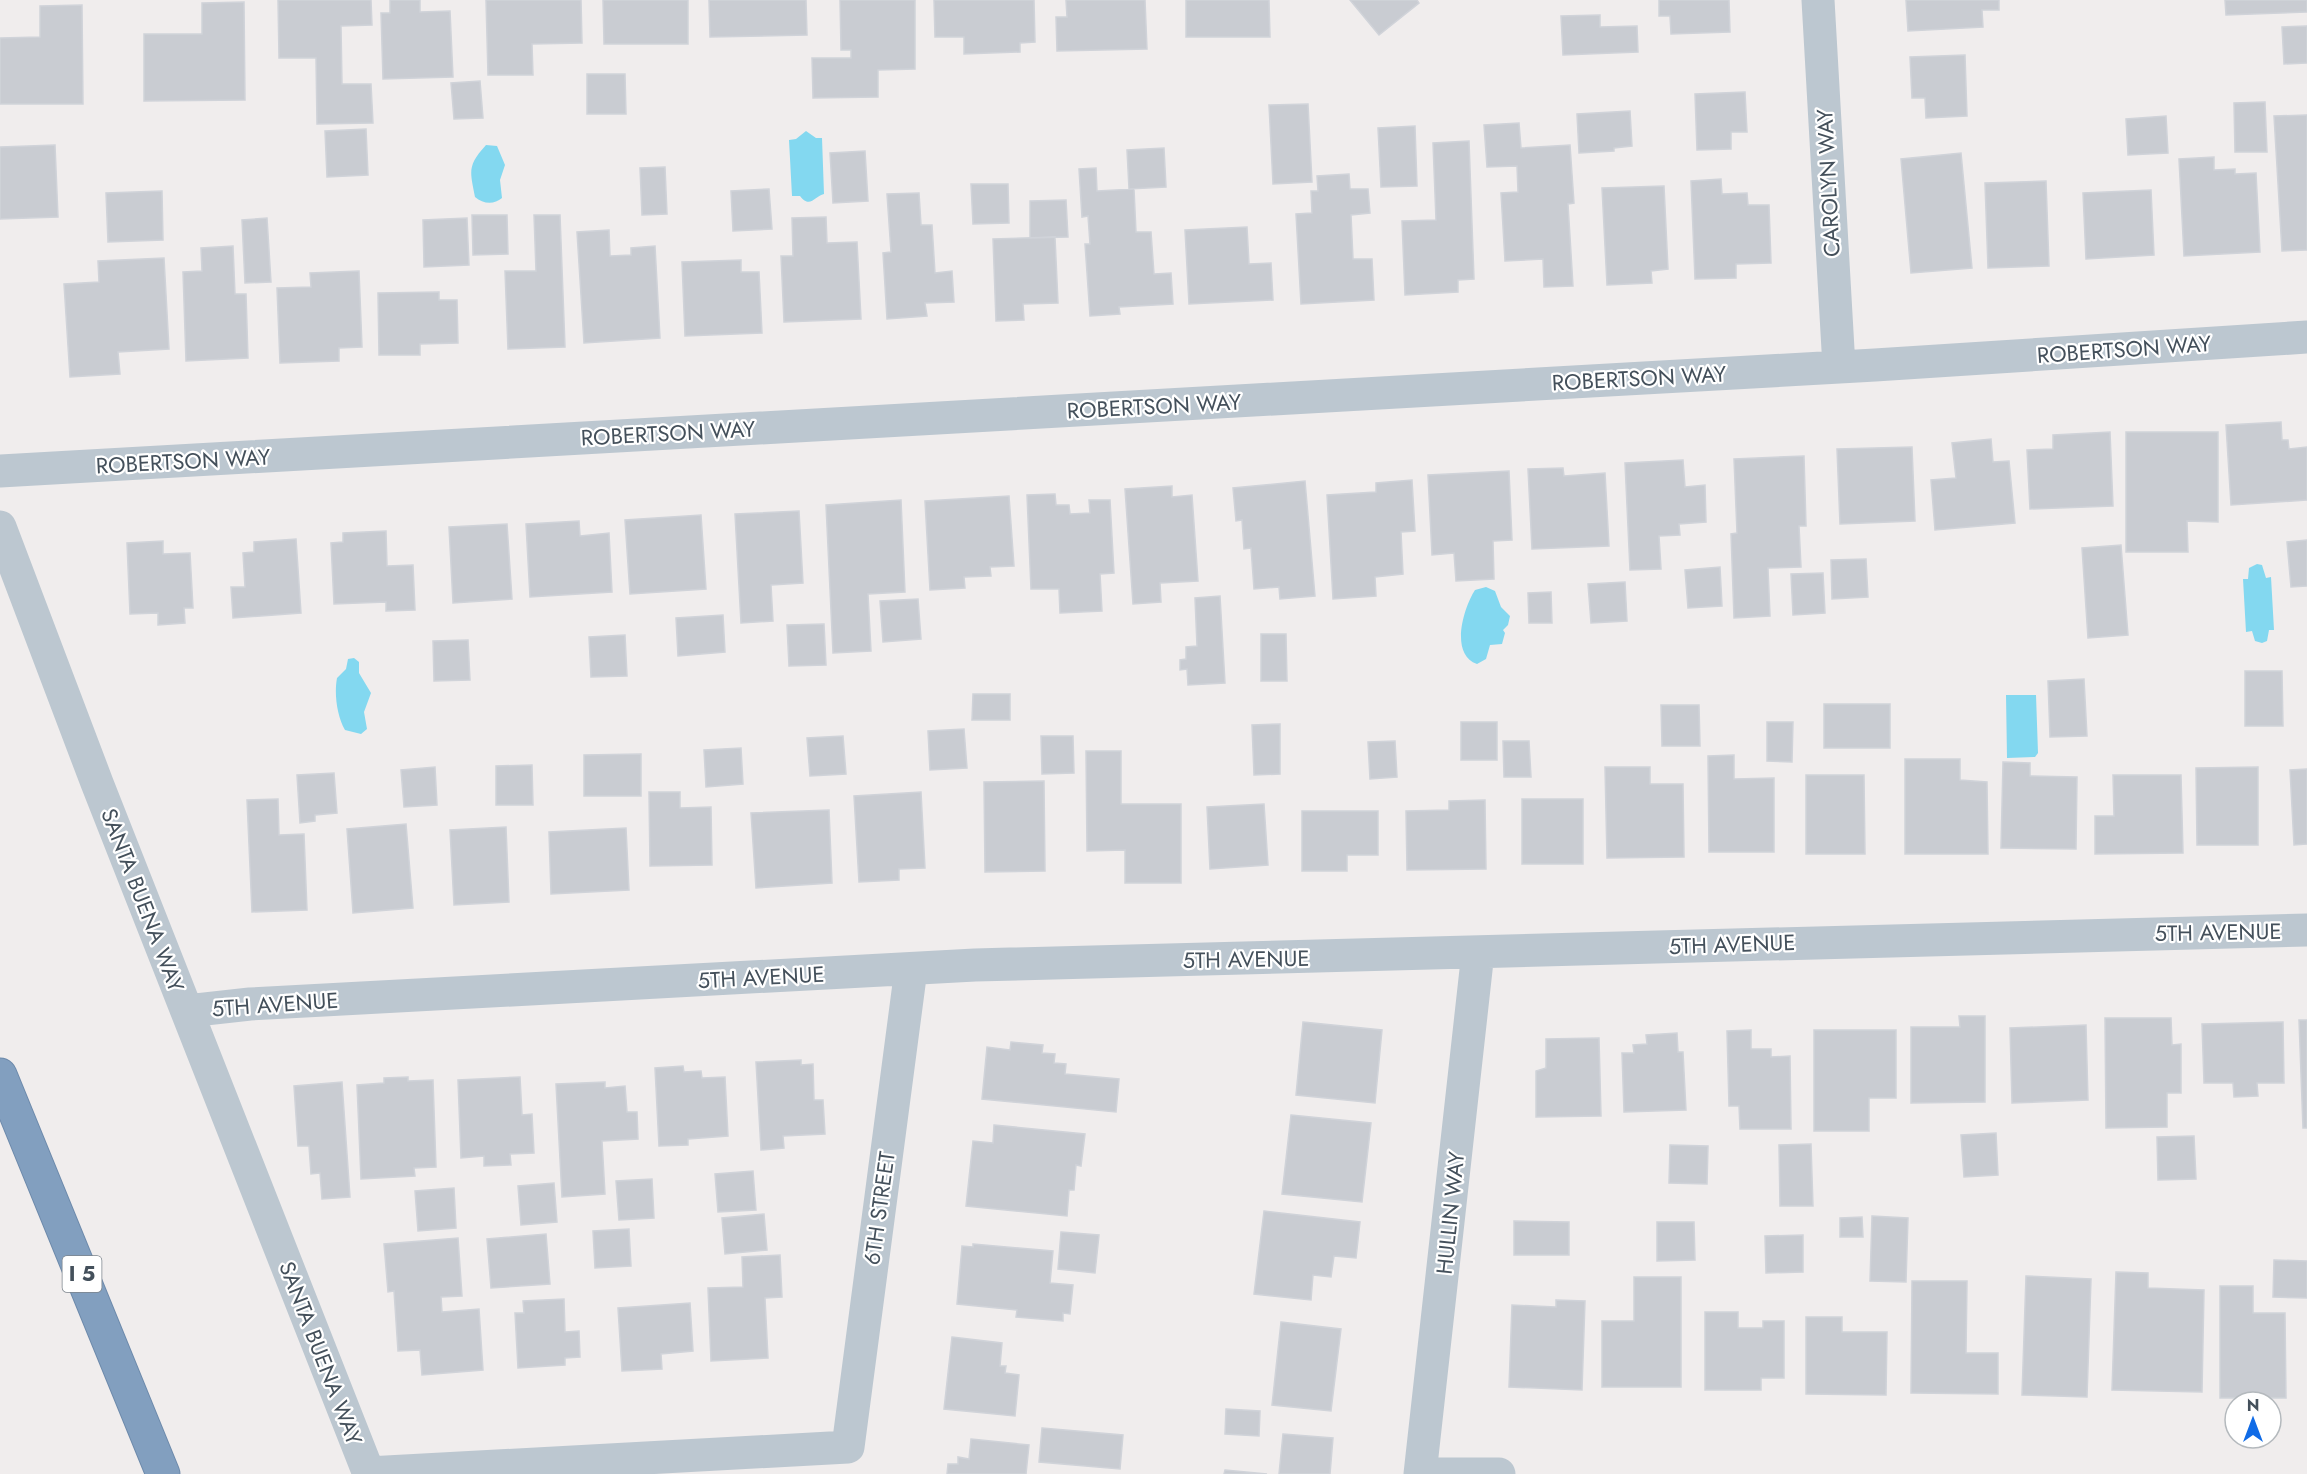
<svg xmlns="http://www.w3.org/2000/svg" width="2307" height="1474" font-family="Jost,sans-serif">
<rect width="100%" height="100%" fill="#f0eded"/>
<path fill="#83d8f0" d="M806 131 816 138H822L824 194C815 196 810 209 800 196H792L789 140 796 139Z
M486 145 497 146 505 165 500 180 502 198C494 205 483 204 475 197 470 171 467 166 486 145Z
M2257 564 2262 565 2266 578 2271 577 2274 630H2269L2267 641 2262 643 2255 641 2252 631 2246 632 2243 579H2248L2249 568Z
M1486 587 1495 591 1501 607 1510 616 1508 625 1503 630 1505 633 1502 644 1490 645 1486 659 1477 664C1449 654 1464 607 1475 590Z
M354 658 359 662V673L371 693 364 712 367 729 361 734 345 730C337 716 334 694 337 678L346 669 348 659Z
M2006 695H2036L2038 753 2035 757 2007 758Z"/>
<path fill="#c9ccd2" stroke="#d0d3d9" stroke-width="1.5" d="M278 0H371L372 25 341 26 342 84H371L373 123 317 124 316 58H279Z
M390 0H420V12L450 11 453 77 383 79 381 13H390Z
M486 0H581L582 43 532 44 533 75H488Z
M603 0H688V44H604Z
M709 0H806L807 35 710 37Z
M840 0H915V69L878 70V97L813 98 812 58H851V50H841Z
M934 0H1034L1035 42 1020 43V52L964 54V37H935Z
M1066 0H1145L1147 49 1057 51 1056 17H1067Z
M1186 0H1269L1270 37H1186Z
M1350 0H1417L1419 3 1379 35Z
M1659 0H1729L1730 32 1671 34 1670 16H1659Z
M1906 0H1999V10H1982L1983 27 1908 31Z
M2225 0H2307V12L2226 15Z
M244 2 245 100 144 101V34H202V3Z
M82 5 83 104H0V38L40 37V6Z
M1600 15V27L1637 26 1638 52 1563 55 1561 16Z
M2307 26V63L2284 64 2282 27Z
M1965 55 1967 116 1926 118 1925 98H1912L1910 57Z
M587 74H625L626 114H587Z
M480 81 483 118 454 119 451 83Z
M1745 92 1747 132H1731V149L1697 150 1695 94Z
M2265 102 2267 152H2235L2234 103Z
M1308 104 1312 182 1273 184 1269 105Z
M1630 111 1632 146 1614 148V151L1579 153 1577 114Z
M2307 115V250L2282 251 2274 116Z
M2166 116 2168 153 2128 155 2126 119Z
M1519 123 1521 148 1570 145 1574 203 1568 204 1573 286 1544 287 1543 259 1505 261 1501 193 1518 192 1517 166 1487 167 1484 125Z
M1415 126 1417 186 1381 187 1378 128Z
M366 129 368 175 327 177 325 131Z
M1469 141 1474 279 1458 280V292L1405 295 1402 221 1436 220 1433 143Z
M55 145 58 217 0 219V147Z
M1164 148 1166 187 1129 189 1127 150Z
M865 151 868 201 833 203 830 153Z
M1961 153 1972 268 1911 273 1901 159Z
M2214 157V170L2235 169V174L2256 173 2260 252 2184 256 2179 159Z
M665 167 667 214 642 215 640 168Z
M1096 168 1097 191 1134 189 1136 232H1151L1154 274 1171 273 1173 304 1119 307 1120 314 1090 316 1085 244H1090L1088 216 1082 217 1079 169Z
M1349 174 1350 189H1368L1370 213 1351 215 1353 259H1372L1374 300 1301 304 1296 214 1312 213 1311 191H1318L1317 176Z
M1721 179 1722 194 1747 193 1748 205H1769L1771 263 1736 264V278L1695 279 1691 181Z
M2046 181 2049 266 1988 268 1985 183Z
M971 184H1008L1009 223 973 224Z
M1664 186 1668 269 1651 271 1652 283 1607 285 1602 188Z
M769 189 772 229 733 231 731 191Z
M2151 190 2154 255 2086 259 2083 193Z
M162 191 163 240 108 242 106 193Z
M919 193 921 225H932L935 273 952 271 954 302 925 303 927 316 887 319 883 253 891 252 887 194Z
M1066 200 1068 237 1030 238V201Z
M472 215H507L508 254 473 255Z
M534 215H560L565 347 508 349 505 271H536Z
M826 217 827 243 857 242 861 319 784 322 781 256H793L792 218Z
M267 218 271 282 245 283 242 220Z
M467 218 469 265 424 267 423 220Z
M1247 227 1249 264 1271 263 1273 300 1189 304 1185 230Z
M609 230 610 256 631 255V248L655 246 660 338 584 343 577 232Z
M1055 237 1058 303 1023 304 1024 320 996 321 993 239Z
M233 246 235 294H246L248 358 186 361 183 272 202 271 201 248Z
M164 258 169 349 118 352 120 374 70 377 64 284 99 282 98 261Z
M741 260V272H759L762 333 685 336 682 262Z
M359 271 362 347 339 348V361L280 363 277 288 311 287 310 273Z
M439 292V300H457L458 343 420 344V355H379L378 293Z
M2281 422 2282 440H2288L2289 449 2307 447V500L2231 505 2226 425Z
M2110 432 2113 506 2030 509 2027 450 2053 449V435Z
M2126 432H2218V522L2187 521 2188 552H2126Z
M1991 439 1993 462 2009 461 2015 523 1935 530 1931 480 1956 478 1952 443Z
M1912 447 1915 521 1840 524 1837 449Z
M1804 456 1806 526H1799L1801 567 1768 568 1770 616 1734 618 1731 534 1737 533 1734 459Z
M1683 460 1685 487 1705 485 1706 522 1679 524 1680 535 1659 536 1661 569 1630 570 1625 463Z
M1563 468 1564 476 1605 473 1609 546 1532 549 1528 469Z
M1509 471 1512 540 1493 541 1494 579 1456 581 1454 553 1432 555 1428 475Z
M1412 480 1415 531 1401 532 1403 574 1375 577 1376 596 1333 599 1327 495 1376 492V483Z
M1305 481 1315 596 1280 599 1279 587 1254 589 1251 548 1244 549 1242 520 1236 521 1233 488Z
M1172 486V497L1192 495 1198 581 1160 583 1161 602 1133 604 1125 489Z
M1055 494 1056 505H1069L1070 514 1090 513 1089 500H1110L1114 573 1100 574 1102 611 1060 613 1059 589H1031L1027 495Z
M1009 496 1014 566 990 567 991 576 964 577 965 588 930 590 925 501Z
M901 500 905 592 868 594 871 651 833 653 826 505Z
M799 511 803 583 771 585 773 621 741 623 735 514Z
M701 515 706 589 630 594 625 520Z
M579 521 580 536 609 533 612 592 530 597 526 524Z
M507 524 512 599 453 603 449 527Z
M386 531 387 566 413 565 415 610 386 611V602L334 604 331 543 343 542V533Z
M296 539 301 613 233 618 231 587H245L243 553 254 552V542Z
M2307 540V586L2291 587 2287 542Z
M163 541V554L190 553 193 608H184L185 623 158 625V613L130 614 127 543Z
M2121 545 2128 635 2088 638 2082 548Z
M1866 559 1868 597 1832 599 1831 560Z
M1720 567 1722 606 1688 608 1685 570Z
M1823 573 1825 613 1793 615 1791 574Z
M1625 582 1627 621 1591 623 1588 584Z
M1551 592 1552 623H1529L1528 593Z
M1220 596 1225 683 1188 685 1187 669 1180 670V660L1186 659V647L1197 646 1195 598Z
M918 599 921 639 883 642 880 601Z
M723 615 725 652 678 656 676 618Z
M824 624 826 665 789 666 787 625Z
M1261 634H1286L1287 681H1261Z
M625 635 627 676 591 677 589 637Z
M468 640 470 680 434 681 433 641Z
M2245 671H2282L2283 726H2245Z
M2084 679 2087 736 2050 737 2048 681Z
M973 694H1010V720H972Z
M1824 704H1890V748H1824Z
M1661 705H1699L1700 746H1662Z
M1461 722H1497V760H1461Z
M1767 722H1793L1792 762 1767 761Z
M1280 724V774L1254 775 1252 725Z
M964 729 967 768 930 770 928 731Z
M843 736 846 774 810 776 807 738Z
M1041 736H1073L1074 773 1042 774Z
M1395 741 1397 777 1370 779 1368 742Z
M1503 741H1529L1531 777H1504Z
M741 748 743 784 706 787 704 750Z
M1086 751H1121V804H1181V883H1125V850L1087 851Z
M641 754V796H584V755Z
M1734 755V779L1774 778V852H1709L1708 756Z
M1905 759H1960V780L1987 782 1988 854H1905Z
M2003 762 2030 763V776L2077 777 2076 849 2001 848Z
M532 765 533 805H496V766Z
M435 767 437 805 404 807 401 770Z
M1605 767H1650V784H1683L1684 857 1607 858Z
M2258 767V845H2197L2196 768Z
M2307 769V844L2294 845 2290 770Z
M334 773 337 813 315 815V821L300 823 297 775Z
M1806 775H1864L1865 854H1806Z
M2113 775H2181L2183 853 2095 854V816H2114Z
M1044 781 1045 871 985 872 984 782Z
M649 792H680V808L711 807 712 865 650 866Z
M921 792 925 868 899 869V880L859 882 854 796Z
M278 799 279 835 304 834 307 910 252 912 247 800Z
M1522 799H1583V864H1522Z
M1485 800 1486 869 1407 870 1406 811 1449 810V801Z
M1264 804 1268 865 1210 869 1207 807Z
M829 810 832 883 756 888 751 813Z
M1302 811H1378V855H1347V871H1302Z
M406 824 413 908 353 913 347 829Z
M506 827 509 902 454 905 450 830Z
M626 828 629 890 551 894 549 832Z
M1959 1016H1985V1102L1911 1103V1027H1960Z
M2105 1018H2171L2172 1045 2181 1044V1093H2167V1127L2106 1128Z
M2299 1020H2307V1128H2303Z
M1303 1022 1382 1030 1375 1103 1296 1095Z
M2283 1022 2284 1083H2257L2258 1096 2234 1097 2233 1083H2204L2202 1024Z
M2086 1025 2088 1100 2012 1103 2010 1028Z
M1751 1030V1049H1771V1057L1790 1056 1791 1129H1740L1739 1106H1729L1727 1031Z
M1814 1030H1896V1098H1869V1131H1814Z
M1677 1033 1678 1052H1683L1686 1110 1624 1112 1622 1053H1634L1633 1045 1647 1044 1646 1035Z
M1599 1038 1601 1116 1536 1117V1071L1546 1068V1039Z
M1011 1042 1043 1045 1042 1053 1055 1054 1054 1063 1066 1064 1065 1074 1119 1079 1116 1112 982 1099 987 1047 1010 1050Z
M801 1060V1065L813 1064 814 1100H823L825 1134 783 1136 784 1148 761 1150 756 1062Z
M683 1066 684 1072 701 1071 702 1078 725 1077 728 1136 688 1139V1145L659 1146 655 1068Z
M408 1077V1081L433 1080 436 1167 414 1168 415 1176 361 1179 357 1085 384 1083V1078Z
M520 1077 522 1115 532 1114 534 1153 510 1154 511 1165 484 1166V1156L461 1158 458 1080Z
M342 1082 350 1197 322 1199 320 1173 311 1174 309 1146H298L294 1086Z
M605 1082V1088L625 1086 627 1112H637L638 1139 602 1141 605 1194 562 1197 556 1084Z
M1291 1115 1371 1123 1362 1202 1282 1194Z
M994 1125 1085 1134 1081 1166 1076 1165 1074 1190H1069L1067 1216 966 1206 973 1141 993 1143Z
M1996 1133 1998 1175 1964 1177 1961 1135Z
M2194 1136 2196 1179 2158 1180 2157 1137Z
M1811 1144 1813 1206H1780L1779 1145Z
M1670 1145 1708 1146 1707 1184 1669 1183Z
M753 1171 756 1210 718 1212 715 1174Z
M652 1179 654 1218 619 1220 616 1181Z
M554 1183 557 1222 521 1225 518 1186Z
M454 1188 456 1228 418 1231 415 1191Z
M1264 1211 1360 1222 1356 1258 1334 1256 1331 1277 1313 1275 1311 1300 1254 1294Z
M764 1214 767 1250 725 1254 722 1218Z
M1872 1216 1908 1218 1906 1282 1870 1281Z
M1862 1217 1863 1237H1840V1218Z
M1514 1221 1569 1222V1255H1514Z
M1657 1222H1694L1695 1260 1657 1261Z
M629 1229 631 1266 595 1268 593 1231Z
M1061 1232 1099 1235 1095 1273 1058 1269Z
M546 1234 550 1284 491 1288 487 1239Z
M1803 1235V1272L1766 1273 1765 1236Z
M458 1238 462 1296 441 1297 442 1312 479 1309 483 1370 422 1375 420 1350 398 1351 394 1291 388 1292 384 1244Z
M973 1244 1053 1251 1050 1283 1073 1285 1070 1314 1063 1313V1321L1016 1317 1017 1310 957 1304 962 1246 973 1247Z
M780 1255 782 1297 765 1298 768 1358 711 1361 708 1288 743 1287 742 1257Z
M2274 1260 2307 1261V1298L2273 1297Z
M2116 1272 2148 1273V1288L2204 1290 2202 1392 2112 1390Z
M2026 1276 2091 1279 2087 1397 2022 1395Z
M1634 1277H1681V1387H1602V1321H1634Z
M1912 1281H1967L1966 1353H1998V1394L1911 1393Z
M2220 1286H2253V1313H2285L2286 1398H2220Z
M564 1299 565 1332 579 1331 580 1357 565 1358V1365L518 1368 515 1313H524L523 1301Z
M1556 1300 1585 1301 1582 1390 1509 1387 1512 1305 1556 1307Z
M690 1303 693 1351 661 1354 662 1369 622 1371 618 1308Z
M1705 1312H1738V1328H1763V1321H1784V1378H1761V1390H1705Z
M1806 1317H1842V1332H1887L1886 1395 1806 1394Z
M1281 1322 1341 1329 1331 1411 1272 1405Z
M952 1337 1002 1343 1000 1366H1006L1005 1373 1019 1375 1015 1416 944 1409Z
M1226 1409 1260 1411 1259 1436 1225 1434Z
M1042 1428 1123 1435 1120 1469 1039 1462Z
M1283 1434 1333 1438 1330 1474H1279Z
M971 1439 1029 1445 1026 1474H947L948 1464H958V1457L969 1459Z
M1225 1470 1267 1474H1224Z"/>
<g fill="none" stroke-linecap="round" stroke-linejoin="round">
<defs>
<path id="motorway" d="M0 1075 163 1474"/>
</defs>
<use href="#motorway" stroke="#6d8aab" stroke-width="35"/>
<path stroke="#bcc7d0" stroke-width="33" d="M1818 0 1839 367
M0 471 1875 365 2307 337
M0 527 97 783 369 1474
M187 1011 250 1004 975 965 2307 930
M368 1473 848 1447 911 969
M1420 1474 1478 952
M1420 1474H1499"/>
<use href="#motorway" stroke="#829fbf" stroke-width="33"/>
</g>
<g text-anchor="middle" stroke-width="4.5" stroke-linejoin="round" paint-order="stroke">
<rect fill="#fff" stroke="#7c848c" stroke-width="1.5" x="62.5" y="1256" width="39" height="36" rx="4.5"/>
<g font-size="21" font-weight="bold" fill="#44505b">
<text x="82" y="1281">I 5</text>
</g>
<g font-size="22" fill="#44505b" stroke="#fff">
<text transform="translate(1828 183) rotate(-93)" y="8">CAROLYN WAY</text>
<text transform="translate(2124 349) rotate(-4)" y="8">ROBERTSON WAY</text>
<text transform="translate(1639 378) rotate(-3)" y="8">ROBERTSON WAY</text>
<text transform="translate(1154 406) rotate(-3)" y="8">ROBERTSON WAY</text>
<text transform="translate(668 433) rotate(-3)" y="8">ROBERTSON WAY</text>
<text transform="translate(183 461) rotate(-3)" y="8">ROBERTSON WAY</text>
<text transform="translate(143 900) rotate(69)" y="8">SANTA BUENA WAY</text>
<text transform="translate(2218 932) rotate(-1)" y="8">5TH AVENUE</text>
<text transform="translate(1732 944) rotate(-2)" y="8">5TH AVENUE</text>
<text transform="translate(1246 959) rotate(-1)" y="8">5TH AVENUE</text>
<text transform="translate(761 977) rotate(-3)" y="8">5TH AVENUE</text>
<text transform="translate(275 1004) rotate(-4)" y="8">5TH AVENUE</text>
<text transform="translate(879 1208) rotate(-82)" y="8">6TH STREET</text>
<text transform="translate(1450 1213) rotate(-84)" y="8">HULLIN WAY</text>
<text transform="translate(321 1353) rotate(69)" y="8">SANTA BUENA WAY</text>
</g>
</g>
<g transform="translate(2253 1420)"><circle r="28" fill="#ffffff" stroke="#b4b9bd" stroke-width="1.5"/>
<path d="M0-4.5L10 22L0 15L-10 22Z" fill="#106be6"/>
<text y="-9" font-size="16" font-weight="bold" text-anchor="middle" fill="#44505b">N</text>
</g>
</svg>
